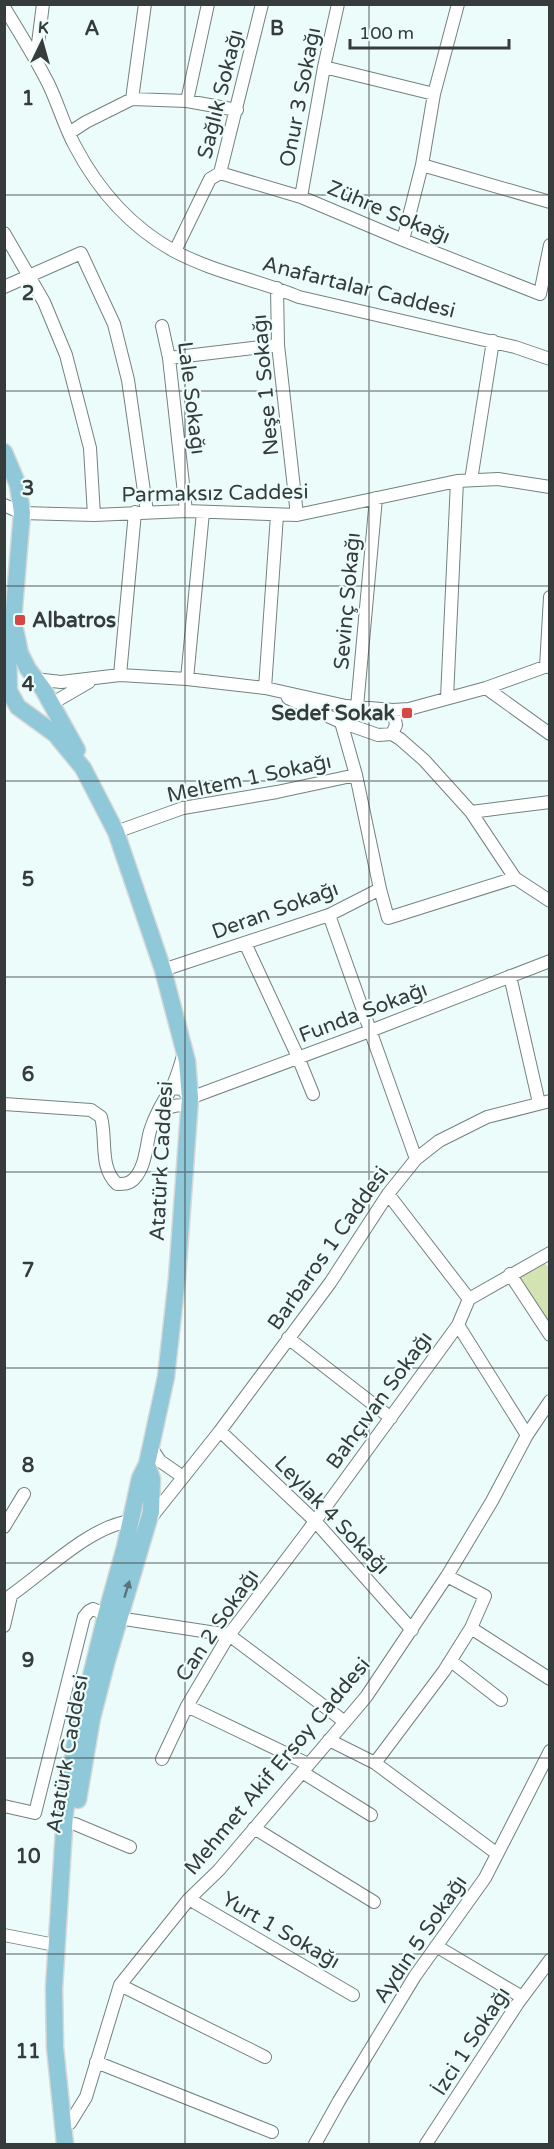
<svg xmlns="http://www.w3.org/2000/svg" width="554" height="2149" font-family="'Varela Round',sans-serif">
<rect width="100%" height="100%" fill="#ecfcfa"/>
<path fill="#d3e4b2" d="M544 1263 550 1268 549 1325 519 1278Z"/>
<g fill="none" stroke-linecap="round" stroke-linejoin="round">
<defs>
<path id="minor" d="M4 7C19 32 35 57 48 83 58 103 64 126 75 146 98 190 131 227 174 251 213 272 258 280 299 297L515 347 550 359
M36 59 43 4
M324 67 434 94
M132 99 145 4
M187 101 208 4
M69 133 86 122 132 99 187 101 237 110
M422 165 550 202
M220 173 301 197 403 240 540 294 550 245
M301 197 324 67 338 4
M4 233 44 302 66 355 90 448 94 515
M403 240 422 165 434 94 458 4
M175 251 210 179 220 173 262 4
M4 287 81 253 114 324 128 380 147 512
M277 288 278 345 297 515
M162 326 169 358 186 511
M169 358 278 345
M471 480 493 341
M4 505 22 513 94 515 186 511 297 515 457 481 498 479 550 487
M546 667 550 597
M120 675 135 512
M35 679 61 682 120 675 187 679 265 688 346 706 393 710 409 709 486 688 550 665
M187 679 203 512
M265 688 277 515
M486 688 550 734
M288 698 341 722 378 735 392 734 400 739 424 760 471 812 515 878 550 901
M447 698 457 481
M51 704 89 682
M357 707 376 498
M342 718 341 722 356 775 380 889
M392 734 396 725 393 710
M471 812 550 802
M116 832 183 808 277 792 356 775
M329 915 416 1159
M245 943 298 1057 313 1094
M163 970 329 915 380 889 388 918 515 878
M510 976 539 1103
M172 1088 182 1089 190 1098 370 1031 550 961
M4 1104 91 1110 101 1117C107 1139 99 1168 117 1184 124 1184 129 1184 134 1179 146 1166 146 1146 150 1131 155 1115 163 1102 171 1089 177 1078 180 1065 184 1053
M157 1116C167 1106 177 1104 190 1106
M388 1194 469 1299
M510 1274 550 1335
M469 1299 550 1253
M458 1325 527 1435
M288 1338 391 1418
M220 1431 315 1521 412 1630
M150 1446 160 1461 183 1477
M150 1519 220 1431 330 1283 388 1194 416 1159 439 1141 487 1117 550 1101
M4 1527 24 1494
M4 1600C40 1577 89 1525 132 1521
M118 1618 229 1635 345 1722
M4 1626 11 1596
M471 1628 550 1679
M451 1661 501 1700
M187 1706 308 1764
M329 1740 375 1763 444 1671 471 1628 485 1596 447 1576
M162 1759 187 1706 229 1635 305 1535 458 1325 469 1299
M375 1763 496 1853
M302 1772 371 1815
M4 1806 35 1813 84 1617 89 1611 93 1609 106 1615
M75 1824 130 1847
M254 1828 374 1902
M189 1899 353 1995
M4 1935 55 1945
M436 1946 522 1997
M120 1985 265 2057
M96 2062 272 2132
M62 2124 70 2123 86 2097 120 1985 189 1899 219 1870 366 1697 447 1576 492 1501 527 1435 550 1401
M315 2144 339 2101 415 1976 485 1878 550 1751
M426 2144 518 2003 550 1960"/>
<path id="major" d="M4 452 18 485 22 513 13 620 8 649 9 691 18 707 55 734 83 768 116 832 163 970 187 1061 190 1098 177 1278 166 1377 147 1464 140 1478 125 1547 106 1615 76 1737 65 1813 54 1988 55 2047 65 2144
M15 629 20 653 28 669 43 689 77 750
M78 1800 92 1718 107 1660 151 1512 152 1479 147 1464"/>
</defs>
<use href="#minor" stroke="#748280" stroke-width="14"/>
<use href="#major" stroke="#d7d8d8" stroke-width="19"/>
<use href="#minor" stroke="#fff" stroke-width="12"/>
<use href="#major" stroke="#8fc8d9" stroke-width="16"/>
</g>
<defs><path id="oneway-solid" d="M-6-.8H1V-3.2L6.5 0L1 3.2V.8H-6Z" transform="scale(1.5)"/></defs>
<use fill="#5a747a" href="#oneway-solid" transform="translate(127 1589) rotate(-73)"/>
<path fill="none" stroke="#363c3b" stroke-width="1.5" stroke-opacity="0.55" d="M185 4V2144M369 4V2144M4 195H550M4 391H550M4 586H550M4 781H550M4 977H550M4 1172H550M4 1368H550M4 1563H550M4 1758H550M4 1954H550"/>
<g fill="#d64743" stroke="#ecfcfa" stroke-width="2">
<rect x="14" y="614" width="12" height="12" rx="3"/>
<rect x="401" y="707" width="12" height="12" rx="3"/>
</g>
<g text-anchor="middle" stroke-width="4.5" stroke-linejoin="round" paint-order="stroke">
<g font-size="21" fill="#363c3b" stroke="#ecfcfa">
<text transform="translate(220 94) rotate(-76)" y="7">Sağlık Sokağı</text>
<text transform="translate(300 97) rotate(-79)" y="7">Onur 3 Sokağı</text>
<text transform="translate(389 212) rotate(23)" y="7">Zühre Sokağı</text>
<text transform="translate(359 287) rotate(14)" y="7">Anafartalar Caddesi</text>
<text transform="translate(265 385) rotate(-95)" y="7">Neşe 1 Sokağı</text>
<text transform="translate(192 398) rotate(83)" y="7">Lale Sokağı</text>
<text transform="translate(215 493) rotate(-1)" y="7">Parmaksız Caddesi</text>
<text transform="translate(347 601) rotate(-85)" y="7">Sevinç Sokağı</text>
<text transform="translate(249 778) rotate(-12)" y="7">Meltem 1 Sokağı</text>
<text transform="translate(275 910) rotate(-20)" y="7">Deran Sokağı</text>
<text transform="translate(363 1012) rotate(-21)" y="7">Funda Sokağı</text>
<text transform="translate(161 1161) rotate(-87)" y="7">Atatürk Caddesi</text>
<text transform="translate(328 1248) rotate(-55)" y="7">Barbaros 1 Caddesi</text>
<text transform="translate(379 1400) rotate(-54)" y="7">Bahçıvan Sokağı</text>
<text transform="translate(332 1515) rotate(46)" y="7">Leylak 4 Sokağı</text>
<text transform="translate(217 1625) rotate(-56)" y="7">Can 2 Sokağı</text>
<text transform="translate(67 1754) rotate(-80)" y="7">Atatürk Caddesi</text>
<text transform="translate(277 1766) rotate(-50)" y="7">Mehmet Akif Ersoy Caddesi</text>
<text transform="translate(281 1930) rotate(30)" y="7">Yurt 1 Sokağı</text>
<text transform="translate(420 1939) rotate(-56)" y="7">Aydın 5 Sokağı</text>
<text transform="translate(471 2041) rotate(-57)" y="7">İzci 1 Sokağı</text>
</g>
<g font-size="21" font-weight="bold" fill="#363c3b" stroke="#ecfcfa" text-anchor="start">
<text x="32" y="627">Albatros</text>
<text x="395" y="720" text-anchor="end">Sedef Sokak</text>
</g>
</g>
<g font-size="20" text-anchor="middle" font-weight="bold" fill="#363c3b" stroke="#ecfcfa" stroke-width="4.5" stroke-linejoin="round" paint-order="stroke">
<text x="92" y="35">A</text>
<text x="277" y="35">B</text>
<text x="28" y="105">1</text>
<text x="28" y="300">2</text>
<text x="28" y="495">3</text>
<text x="28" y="691">4</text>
<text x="28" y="886">5</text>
<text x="28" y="1081">6</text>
<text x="28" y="1277">7</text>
<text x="28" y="1472">8</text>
<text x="28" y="1667">9</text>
<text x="28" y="1863">10</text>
<text x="28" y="2058">11</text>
</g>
<rect width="554" height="2149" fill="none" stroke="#363c3b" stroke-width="12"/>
<g transform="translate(42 42) rotate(5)" stroke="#ecfcfa" stroke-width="4.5" paint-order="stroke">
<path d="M0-4.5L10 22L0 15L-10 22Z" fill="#363c3b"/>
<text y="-9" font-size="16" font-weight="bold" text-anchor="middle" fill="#363c3b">K</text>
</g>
<path d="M350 39v9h159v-9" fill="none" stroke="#363c3b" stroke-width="3"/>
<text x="359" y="39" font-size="18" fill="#363c3b" stroke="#ecfcfa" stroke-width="4.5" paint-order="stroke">100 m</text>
</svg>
